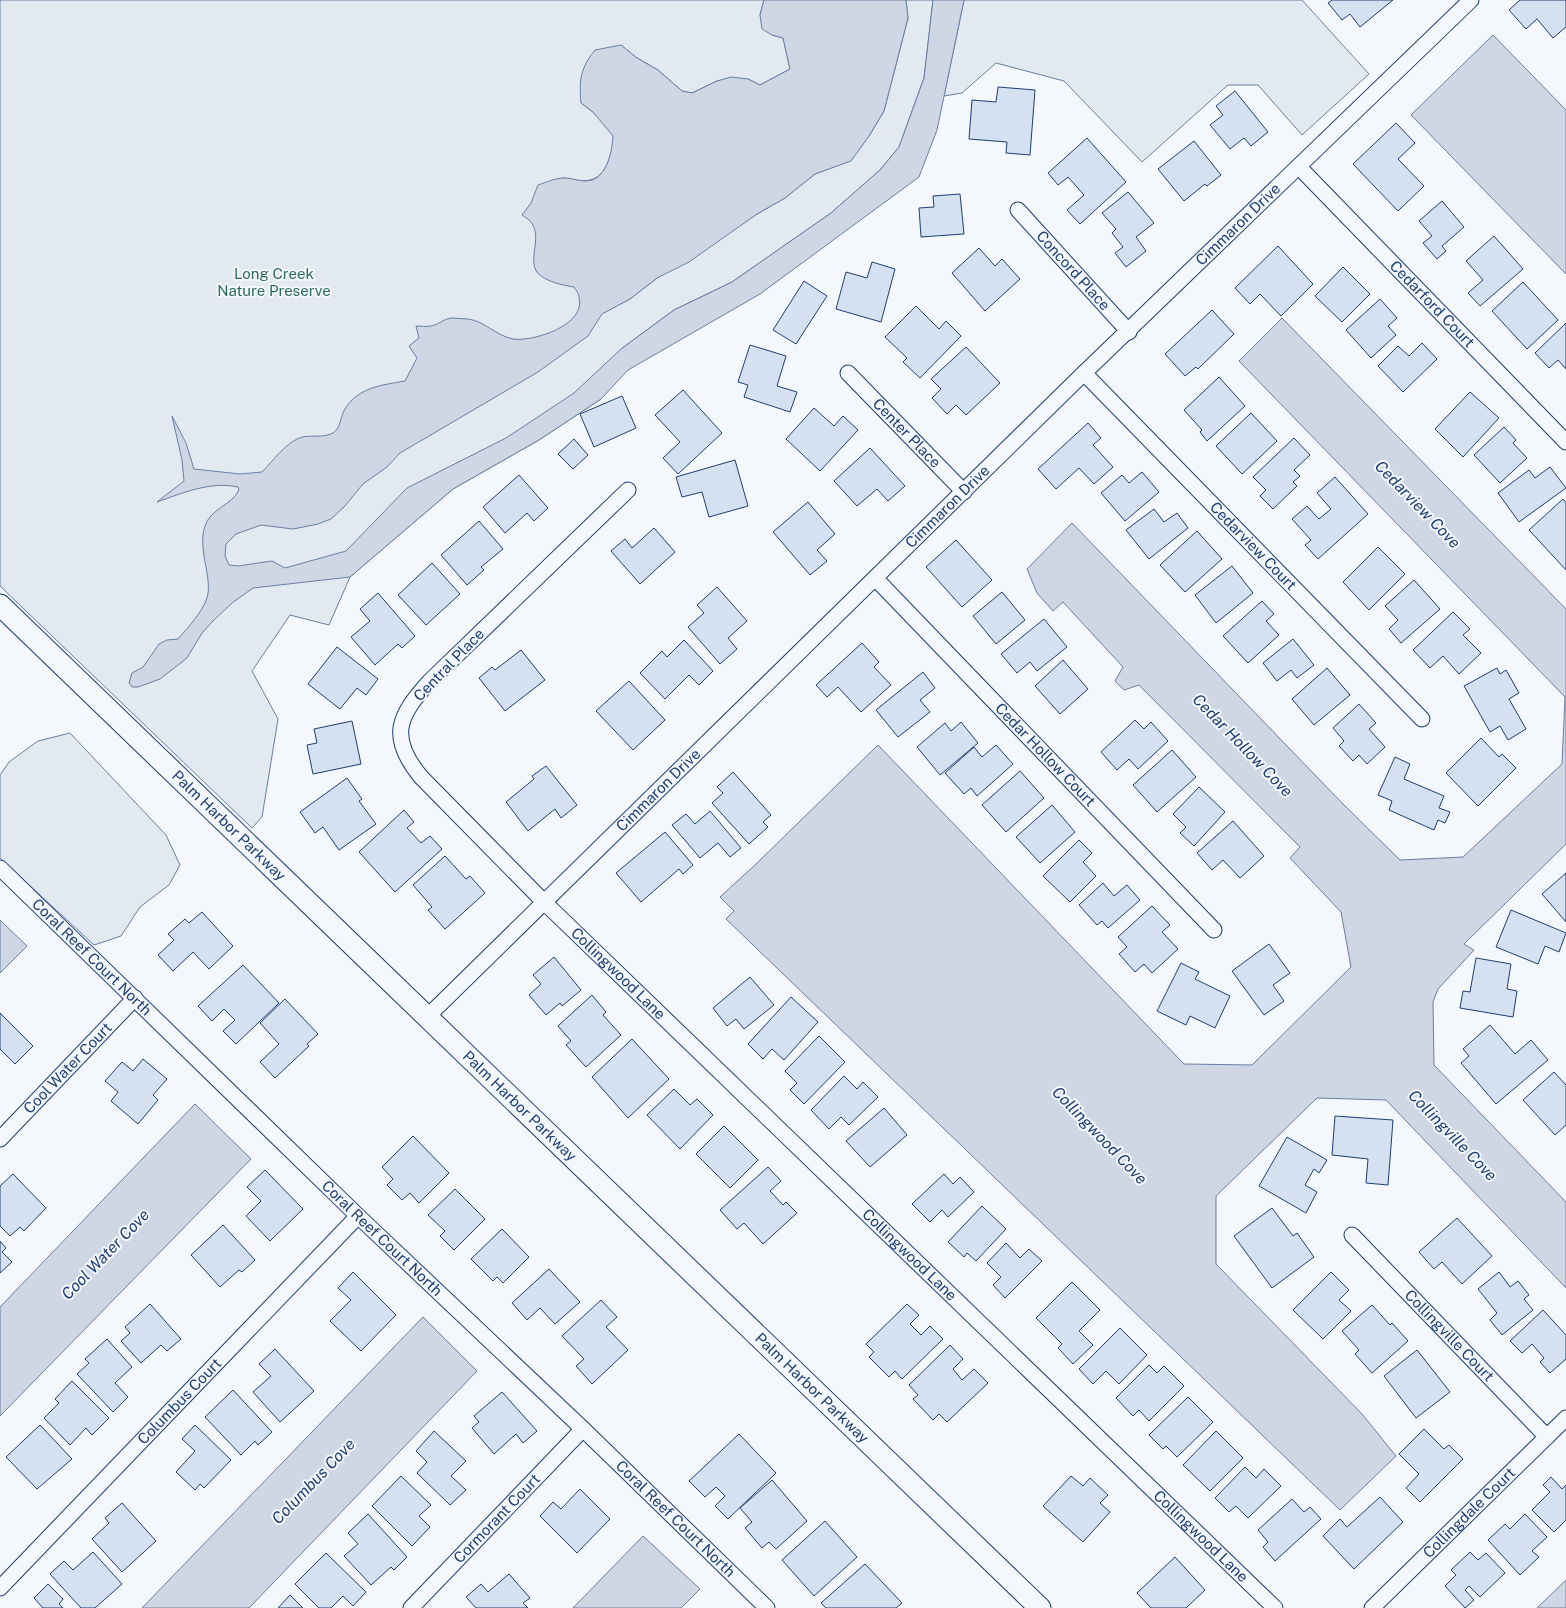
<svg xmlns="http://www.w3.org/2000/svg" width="1566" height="1608" font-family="'Public Sans',sans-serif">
<rect width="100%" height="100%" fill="#f4f7fb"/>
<path fill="#e3e9f0" stroke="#687fa3" d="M0 0H764L760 15 772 35 783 38 790 69 760 85 748 79 717 81 692 93 682 91 658 70 637 58 621 45 581 103 593 112 614 136C612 151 608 176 590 180 581 182 571 179 562 178L601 314 630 299 657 278 757 214 785 198 815 174 851 160 869 136 884 111 908 18 906 0H933L924 78 899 147 880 170 831 213 732 282 674 310 621 349 618 352 601 399 539 440 453 489 350 577 329 625 290 615 252 671 278 719 262 817 252 828 0 586Z
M964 0H1302L1369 74 1302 135 1258 85H1228L1142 162 1064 81 996 63 962 93 944 96Z
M70 733 166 835 180 865 169 885 140 907 121 936 94 945 0 858V775L9 762 38 741Z"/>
<path fill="#cfd7e4" stroke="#687fa3" d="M764 0H906L908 18 884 111 869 136 851 161 815 174 785 198 757 214 689 262 657 278 630 299 602 314 588 336 538 372 400 453 387 467 363 484 344 507 331 519 318 524 293 529 261 525 236 534 226 544 225 556 229 565 238 566 272 561 285 568 346 551 407 488 506 438 574 393 621 349 674 310 732 282 831 213 880 170 899 147 924 78 933 0H964L937 130 919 177 760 294 628 370 601 399 539 440 453 489 350 577 253 588 232 603 213 621 202 633 187 658 160 679 138 687H132L129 683 132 673 143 667 159 644 167 640 178 639C188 627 202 613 207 598 213 577 197 550 205 526 210 509 232 505 239 490L238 487C210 481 183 493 157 502L184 481 182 460 172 416 186 443 194 469 240 474 262 472C273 461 286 442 302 437 312 435 323 438 333 433 341 428 340 417 345 409 358 387 383 385 405 381L417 358 409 346 419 338 416 326C421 326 426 327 431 326 438 325 445 318 452 318 457 318 463 319 468 319 484 321 497 336 513 339 533 342 587 325 579 297 579 294 576 290 574 287 563 285 551 283 541 276 524 264 544 238 531 222 529 219 524 217 522 215L531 203 538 185C547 182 555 178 565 178 573 178 583 183 592 180 608 174 612 151 613 136L593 112 581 103C579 80 580 69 595 50L621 45 637 58 658 70 682 91 692 93 717 81 731 77 748 79 760 85 790 69 783 38 772 35 762 29 760 15Z
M1493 35 1566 110V274L1411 115Z
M1282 318 1566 609V844L1464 944 1474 950 1438 989 1433 1002 1434 1065 1566 1202V1288L1386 1100 1317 1098 1216 1196V1264L1362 1414 1396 1456 1340 1510 726 919 734 911 720 897 755 865 878 745 1184 1064 1252 1065 1351 967 1341 912 1290 858 1300 847 1139 685 1124 690 1115 681 1123 667 1063 602 1053 611 1037 593 1027 569 1072 523 1342 803 1400 860 1463 857 1562 764 1565 697 1239 361Z
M0 920 27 946 0 973Z
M195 1104 251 1159 0 1416V1307Z
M423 1317 477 1371 249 1608H142Z
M643 1536 700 1589 681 1608H573Z
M1566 1580V1608H1537Z"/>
<path fill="#d5e0f0" stroke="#1d3f73" d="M1332 0H1393L1360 27 1350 14 1342 20 1328 3Z
M1520 0H1566V27L1553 38 1537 19 1526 29 1509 10Z
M998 87 1035 90 1030 155 1006 153 1007 142 969 139 972 100 996 102Z
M1235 91 1268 132 1251 146 1244 138 1230 149 1210 125 1223 115 1216 106Z
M1396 123 1415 143 1398 159 1424 186 1398 211 1353 164Z
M1087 138 1126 182 1080 224 1067 210 1084 195 1068 177 1058 185 1048 173Z
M1194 141 1221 175 1207 186 1205 184 1184 201 1158 169Z
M1128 192 1154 223 1136 237 1146 251 1126 267 1115 253 1123 247 1112 233 1116 229 1102 213Z
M960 194 964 234 921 237 919 208 934 207 933 196Z
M1442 201 1464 227 1442 246 1446 251 1437 259 1423 243 1432 236 1419 221Z
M1494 236 1523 269 1480 306 1468 293 1483 280 1466 261Z
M1278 246 1313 284 1281 316 1260 294 1250 304 1235 288Z
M979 248 995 266 1002 259 1020 279 985 311 952 273Z
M872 262 895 269 881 322 836 309 846 272 867 278Z
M1343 267 1370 294 1342 322 1315 296Z
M804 281 827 296 796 344 773 330Z
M1523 282 1558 320 1527 349 1492 311Z
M1380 299 1397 318 1388 326 1396 335 1371 358 1346 330Z
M916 306 939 329 946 321 961 336 920 378 903 362 907 358 885 337Z
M1212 310 1234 334 1198 369 1196 367 1185 376 1165 354Z
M1566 323V369L1558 360 1549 368 1535 353Z
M1422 343 1437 359 1403 392 1378 366 1398 346 1409 356Z
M750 345 786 356 777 386 797 392 790 412 744 397 748 385 738 382Z
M966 347 1000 383 966 415 956 405 947 414 932 398 941 389 931 379Z
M1219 377 1245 406 1207 441 1200 432 1202 430 1184 410Z
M683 390 722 433 678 474 663 458 680 442 655 415Z
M1470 392 1499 418 1463 457 1435 429Z
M622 396 636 428 594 447 580 414Z
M814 408 834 426 843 416 858 430 820 471 786 439Z
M1251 413 1277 441 1242 474 1216 446Z
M1088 423 1101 438 1093 445 1113 467 1094 484 1079 468 1056 489 1038 469Z
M1504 427 1516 440 1513 443 1527 458 1500 483 1474 455Z
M1294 438 1310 455 1294 470 1300 476 1293 482 1297 486 1273 509 1260 496 1266 490 1253 477Z
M574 439 588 455 573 469 558 454Z
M870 448 905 486 888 501 877 489 857 506 834 481Z
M735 460 748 506 709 517 702 492 682 497 676 477Z
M1550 467 1566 488 1519 522 1498 493 1529 470 1535 478Z
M1142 472 1159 492 1125 521 1101 493 1122 475 1129 483Z
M519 475 548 508 534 521 527 513 505 533 483 507Z
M1335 477 1368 514 1318 559 1305 545 1311 540 1292 519 1307 506 1319 519 1331 509 1317 493Z
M1563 499 1566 503V570L1529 530Z
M808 502 835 534 817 550 827 561 810 575 773 532Z
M1154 509 1164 522 1177 513 1188 528 1149 559 1126 530Z
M479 521 503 549 481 567 484 570 467 585 441 555Z
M654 528 675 552 640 584 611 551 625 539 632 548Z
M1197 531 1222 559 1185 592 1160 565Z
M956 540 992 580 962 607 926 567Z
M1378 547 1405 574 1369 610 1343 582Z
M432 563 460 594 426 625 398 595Z
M1232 566 1253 593 1216 623 1195 595Z
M1414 580 1440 609 1401 643 1389 629 1398 620 1385 606Z
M717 587 747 621 728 638 737 649 720 664 688 627 704 613 697 605Z
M1002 592 1025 620 996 644 973 616Z
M378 593 415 636 402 648 398 644 375 665 351 637 370 621 360 609Z
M1262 601 1274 614 1266 621 1279 635 1248 663 1223 636Z
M1453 612 1470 629 1463 635 1481 653 1459 674 1443 656 1430 668 1413 650Z
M1044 619 1067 647 1037 671 1030 662 1017 673 1001 654Z
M1293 639 1314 665 1297 678 1291 670 1277 681 1263 663Z
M684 640 713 671 699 685 689 675 665 699 640 673 662 651 667 657Z
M862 643 879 662 874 667 891 685 861 712 838 687 827 697 816 685Z
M337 647 378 679 366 695 357 688 340 709 308 684Z
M521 650 545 680 505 711 479 678 492 667 495 670Z
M1063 660 1088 689 1060 714 1035 686Z
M1327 668 1350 695 1314 725 1292 699Z
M1497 668 1500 674 1506 670 1519 693 1509 699 1526 729 1508 740 1500 726 1490 732 1464 686Z
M923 672 935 688 920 700 930 712 898 737 876 710Z
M629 681 665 720 633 750 596 711Z
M1359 704 1376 723 1369 729 1385 747 1367 764 1359 755 1353 761 1339 746 1344 741 1333 728Z
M1135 720 1144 729 1151 722 1168 741 1138 769 1129 759 1117 770 1101 752Z
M352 721 361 764 313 774 307 745 317 743 314 729Z
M961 722 978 743 940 775 917 747 945 723 951 731Z
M1481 738 1499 757 1502 754 1516 768 1478 806 1446 773Z
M996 745 1013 764 977 796 971 788 964 794 945 773 974 747 982 757Z
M1172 750 1196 777 1157 812 1133 785Z
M1395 757 1410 764 1404 779 1444 796 1439 808 1450 812 1445 823 1438 820 1434 830 1389 810 1392 801 1378 795Z
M546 766 577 805 561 818 555 809 528 831 506 802 534 779 532 776Z
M1020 771 1044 798 1006 832 982 805Z
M733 772 771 815 763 822 768 827 749 844 712 803 723 793 717 787Z
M347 778 362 799 359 801 376 824 339 850 323 827 315 833 300 812Z
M1199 787 1225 812 1194 846 1180 833 1186 827 1173 814Z
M1052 805 1075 832 1040 863 1016 837Z
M404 810 414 822 407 828 421 843 430 836 442 849 395 892 359 852Z
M710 811 741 848 730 857 718 843 700 858 672 825 686 814 695 824Z
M1233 821 1264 856 1240 878 1223 860 1212 870 1197 853Z
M665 832 693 865 683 874 679 869 641 902 616 873Z
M1079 840 1092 853 1083 862 1096 876 1070 902 1043 876Z
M445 856 466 879 470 876 485 893 445 929 428 910 432 907 413 885Z
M1566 873V922L1542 894Z
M1103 883 1114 896 1127 885 1140 900 1108 928 1102 921 1097 925 1079 905Z
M1152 906 1170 925 1162 932 1178 949 1152 973 1144 964 1135 972 1119 954 1127 947 1118 937Z
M1511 910 1566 933 1559 952 1545 946 1538 964 1496 947Z
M202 912 233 946 209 969 193 952 173 971 158 955 174 940 168 934 185 919 189 923Z
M1269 944 1290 973 1273 985 1284 1001 1264 1015 1232 971Z
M554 957 581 990 562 1006 560 1003 546 1015 529 995 541 984 533 975Z
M1476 958 1511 964 1507 989 1517 991 1513 1017 1460 1008 1463 991 1470 992Z
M1181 963 1199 972 1195 979 1230 996 1215 1028 1190 1016 1186 1025 1157 1011Z
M243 965 279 1003 236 1044 223 1031 235 1020 224 1009 212 1021 198 1006Z
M750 977 774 1005 744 1029 736 1019 727 1026 713 1008Z
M592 995 606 1012 603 1015 621 1035 586 1067 566 1045 571 1041 558 1026Z
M791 997 818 1022 784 1060 772 1049 763 1059 748 1044Z
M285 999 318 1034 307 1044 309 1046 275 1078 260 1062 279 1044 260 1023Z
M0 1013 33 1046 15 1064 0 1049Z
M1490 1025 1515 1054 1531 1040 1548 1060 1496 1104 1461 1063 1469 1056 1463 1049Z
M819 1036 845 1062 804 1104 790 1090 797 1083 785 1071Z
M632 1039 669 1079 628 1118 592 1077Z
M143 1059 167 1079 153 1095 158 1100 138 1124 111 1101 118 1092 105 1081 122 1062 133 1071Z
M1554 1072 1566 1085V1125L1555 1135 1523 1100Z
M844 1076 857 1089 863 1082 878 1097 849 1125 841 1117 829 1129 811 1110Z
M674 1089 690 1105 697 1099 713 1115 680 1149 647 1115Z
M884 1108 907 1135 870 1167 846 1141Z
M1335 1116 1393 1120 1388 1185 1366 1183 1368 1159 1332 1155Z
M724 1126 758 1160 730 1188 696 1154Z
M413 1136 449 1173 419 1203 410 1193 402 1200 387 1185 393 1179 382 1167Z
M1287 1137 1327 1160 1319 1173 1314 1169 1305 1185 1317 1192 1306 1213 1259 1186Z
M768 1167 781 1181 770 1191 783 1205 786 1202 797 1213 763 1244 744 1223 737 1229 720 1210Z
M265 1170 303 1209 270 1241 246 1216 261 1201 247 1187Z
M13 1174 46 1208 24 1231 20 1227 10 1236 0 1226V1186Z
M944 1174 953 1184 960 1177 974 1192 948 1217 942 1210 930 1222 912 1204Z
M455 1189 485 1219 454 1250 440 1236 445 1231 428 1215Z
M982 1206 1006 1229 976 1261 967 1253 964 1257 948 1242Z
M1272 1208 1293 1236 1297 1233 1314 1257 1272 1288 1234 1236Z
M1457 1218 1492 1256 1462 1284 1442 1262 1434 1269 1419 1252Z
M223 1225 255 1260 242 1272 239 1270 220 1287 191 1255Z
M502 1229 529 1257 503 1283 497 1277 493 1281 471 1259Z
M0 1241 6 1248 2 1252 12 1262 0 1273Z
M1006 1243 1020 1258 1029 1249 1042 1261 1005 1298 993 1285 1001 1277 987 1263Z
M549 1269 580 1302 555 1324 540 1308 527 1320 512 1303Z
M353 1272 396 1315 361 1351 330 1321 351 1300 338 1288Z
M1331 1272 1349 1290 1339 1300 1351 1311 1323 1339 1293 1310Z
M1499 1272 1510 1287 1518 1281 1529 1295 1524 1299 1533 1310 1502 1335 1490 1320 1497 1313 1478 1289Z
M1072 1282 1100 1310 1079 1331 1093 1345 1073 1364 1058 1348 1062 1344 1036 1318Z
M601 1300 617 1317 606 1327 628 1350 592 1384 576 1366 584 1359 562 1336Z
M150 1304 181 1339 167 1351 161 1345 141 1363 121 1341 130 1333 125 1327Z
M907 1304 919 1315 910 1324 921 1335 930 1326 943 1339 902 1379 895 1371 889 1377 869 1357 874 1352 866 1344Z
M1372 1305 1390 1325 1392 1323 1408 1341 1372 1373 1355 1354 1359 1350 1342 1331Z
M1543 1310 1566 1335V1359L1550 1373 1540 1362 1544 1358 1532 1344 1522 1353 1510 1341Z
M1120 1328 1147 1355 1119 1384 1106 1371 1093 1384 1079 1369Z
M107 1339 132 1367 115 1383 128 1397 113 1412 77 1374 89 1363 85 1359Z
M950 1345 963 1359 953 1369 962 1380 974 1369 988 1383 947 1422 939 1414 933 1420 913 1399 918 1395 909 1385Z
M275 1349 314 1391 280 1422 253 1392 271 1376 259 1364Z
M1417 1350 1450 1392 1416 1418 1384 1376Z
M1149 1365 1157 1373 1164 1366 1184 1386 1149 1421 1139 1410 1133 1416 1116 1398Z
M72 1381 109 1418 92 1435 86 1428 70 1445 44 1418 59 1403 55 1399Z
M233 1390 272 1432 258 1445 255 1441 241 1455 205 1417Z
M502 1392 537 1431 523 1443 516 1434 494 1454 472 1428 479 1422 474 1416Z
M1188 1397 1213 1422 1177 1457 1166 1446 1163 1449 1149 1435Z
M40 1425 72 1459 37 1489 6 1457Z
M195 1425 231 1460 204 1488 200 1484 195 1490 176 1472 195 1451 182 1439Z
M1424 1429 1444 1449 1449 1445 1463 1459 1420 1502 1406 1488 1419 1474 1399 1454Z
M434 1431 466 1461 451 1476 466 1490 450 1505 417 1473 427 1462 416 1451Z
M1216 1431 1243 1458 1210 1491 1183 1465Z
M739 1434 776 1473 728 1519 715 1506 725 1496 716 1487 705 1497 689 1481Z
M1245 1467 1256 1478 1264 1469 1281 1486 1248 1518 1236 1506 1229 1512 1215 1498Z
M401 1476 431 1505 419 1516 430 1527 412 1546 372 1506Z
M1071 1476 1083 1486 1090 1478 1108 1495 1100 1503 1110 1512 1083 1542 1043 1506Z
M1551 1477 1562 1489 1566 1485V1520L1554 1532 1532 1510 1550 1492 1543 1485Z
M772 1480 807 1521 776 1549 769 1542 762 1548 745 1528 752 1522 740 1508Z
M580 1489 610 1519 577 1553 540 1516 553 1502 561 1509Z
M1380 1497 1403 1522 1354 1569 1323 1536 1340 1519 1347 1527Z
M1292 1499 1304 1512 1310 1507 1321 1519 1275 1561 1263 1547 1268 1542 1258 1530Z
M122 1503 156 1541 122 1572 92 1539 109 1523 105 1518Z
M368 1514 407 1557 394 1570 391 1567 371 1585 344 1556 358 1544 348 1533Z
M1525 1514 1547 1537 1532 1551 1539 1557 1520 1575 1488 1540 1505 1524 1510 1529Z
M825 1521 857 1557 814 1596 782 1560Z
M93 1552 122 1584 95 1608H81L50 1574 64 1561 73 1570Z
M1470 1552 1478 1560 1486 1553 1505 1573 1480 1597 1469 1586 1465 1590 1474 1600 1465 1608 1445 1586 1456 1575 1451 1570Z
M326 1553 366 1592 353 1606 343 1596 331 1608H319L295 1584Z
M1175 1557 1205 1590 1186 1608H1151L1137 1593Z
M865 1564 902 1603 896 1608H826L821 1603Z
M509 1574 530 1598 523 1603 528 1608H476L466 1597 481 1584 488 1592Z
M48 1584 63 1599 59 1604 63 1608H43L34 1598Z
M290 1595 303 1608H278Z"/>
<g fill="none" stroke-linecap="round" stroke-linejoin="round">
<defs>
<g id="street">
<path id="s1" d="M1299 167 1566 442"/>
<path id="s2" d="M1018 210 1129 332"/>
<path id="s3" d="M848 373 964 492"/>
<path id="s4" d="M1084 373 1422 719"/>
<path id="s5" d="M628 490 430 681C398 716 388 737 421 777L544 902 1275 1608"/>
<path id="s6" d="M876 579 1214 930"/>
<path id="s7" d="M0 868 358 1216 583 1429 767 1608"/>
<path id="s8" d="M427 1017 1084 373 1471 0"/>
<path id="s9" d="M0 1139 135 998"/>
<path id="s10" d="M1352 1235 1547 1437"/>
<path id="s11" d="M0 1588 358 1216"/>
<path id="s12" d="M411 1608 583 1429"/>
<path id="s13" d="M1372 1608 1566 1418"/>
</g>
<g id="secondary">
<path id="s14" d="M0 605 1040 1608"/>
</g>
</defs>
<use href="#street" stroke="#1d3f73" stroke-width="17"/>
<use href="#secondary" stroke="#1d3f73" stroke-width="23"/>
<use href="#street" stroke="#f4f7fb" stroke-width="15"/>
<use href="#secondary" stroke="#f4f7fb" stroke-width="21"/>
</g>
<g text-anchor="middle" stroke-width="4" stroke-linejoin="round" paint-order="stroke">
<g font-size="15" fill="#1d3f73" stroke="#f4f7fb">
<text dy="5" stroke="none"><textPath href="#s8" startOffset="1134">Cimmaron Drive</textPath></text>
<text dy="5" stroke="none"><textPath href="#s2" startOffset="82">Concord Place</textPath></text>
<text dy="5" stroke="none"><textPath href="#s1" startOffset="191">Cedarford Court</textPath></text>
<text dy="5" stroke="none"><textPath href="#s3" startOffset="84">Center Place</textPath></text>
<text dy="5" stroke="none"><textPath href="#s8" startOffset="729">Cimmaron Drive</textPath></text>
<text dy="5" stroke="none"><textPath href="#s4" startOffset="242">Cedarview Court</textPath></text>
<text transform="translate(449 665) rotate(-46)" y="5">Central Place</text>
<text dy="5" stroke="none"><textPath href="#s6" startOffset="244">Cedar Hollow Court</textPath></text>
<text dy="5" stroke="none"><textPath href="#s8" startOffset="324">Cimmaron Drive</textPath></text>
<text dy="5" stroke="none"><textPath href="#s14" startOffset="318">Palm Harbor Parkway</textPath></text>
<text dy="5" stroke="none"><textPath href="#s7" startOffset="128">Coral Reef Court North</textPath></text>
<text dy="5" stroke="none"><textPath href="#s5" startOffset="664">Collingwood Lane</textPath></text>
<text dy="5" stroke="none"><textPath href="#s9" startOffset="98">Cool Water Court</textPath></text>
<text dy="5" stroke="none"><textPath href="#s14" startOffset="722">Palm Harbor Parkway</textPath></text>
<text dy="5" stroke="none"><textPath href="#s7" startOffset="532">Coral Reef Court North</textPath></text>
<text dy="5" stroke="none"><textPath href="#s5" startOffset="1069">Collingwood Lane</textPath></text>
<text dy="5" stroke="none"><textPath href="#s10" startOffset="140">Collingville Court</textPath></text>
<text dy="5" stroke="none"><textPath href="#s14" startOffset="1128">Palm Harbor Parkway</textPath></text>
<text dy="5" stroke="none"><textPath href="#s11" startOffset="259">Columbus Court</textPath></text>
<text dy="5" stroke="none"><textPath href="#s13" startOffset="136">Collingdale Court</textPath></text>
<text dy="5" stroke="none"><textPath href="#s12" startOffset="124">Cormorant Court</textPath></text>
<text dy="5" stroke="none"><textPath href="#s7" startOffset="938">Coral Reef Court North</textPath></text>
<text dy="5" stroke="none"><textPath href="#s5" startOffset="1474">Collingwood Lane</textPath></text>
</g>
<g font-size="15" fill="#2c6c60" stroke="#f4f7fb">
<text x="274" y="279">Long Creek<tspan x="274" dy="17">Nature Preserve</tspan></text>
</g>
<g font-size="16" font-style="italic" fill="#1d3f73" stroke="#f4f7fb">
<text transform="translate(1418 504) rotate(46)" y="6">Cedarview Cove</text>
<text transform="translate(1243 745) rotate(46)" y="6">Cedar Hollow Cove</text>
<text transform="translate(1100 1135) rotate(46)" y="6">Collingwood Cove</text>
<text transform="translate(1453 1135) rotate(46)" y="6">Collingville Cove</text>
<text transform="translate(105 1254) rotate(-46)" y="6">Cool Water Cove</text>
<text transform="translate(313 1481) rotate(-46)" y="6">Columbus Cove</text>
</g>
</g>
</svg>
